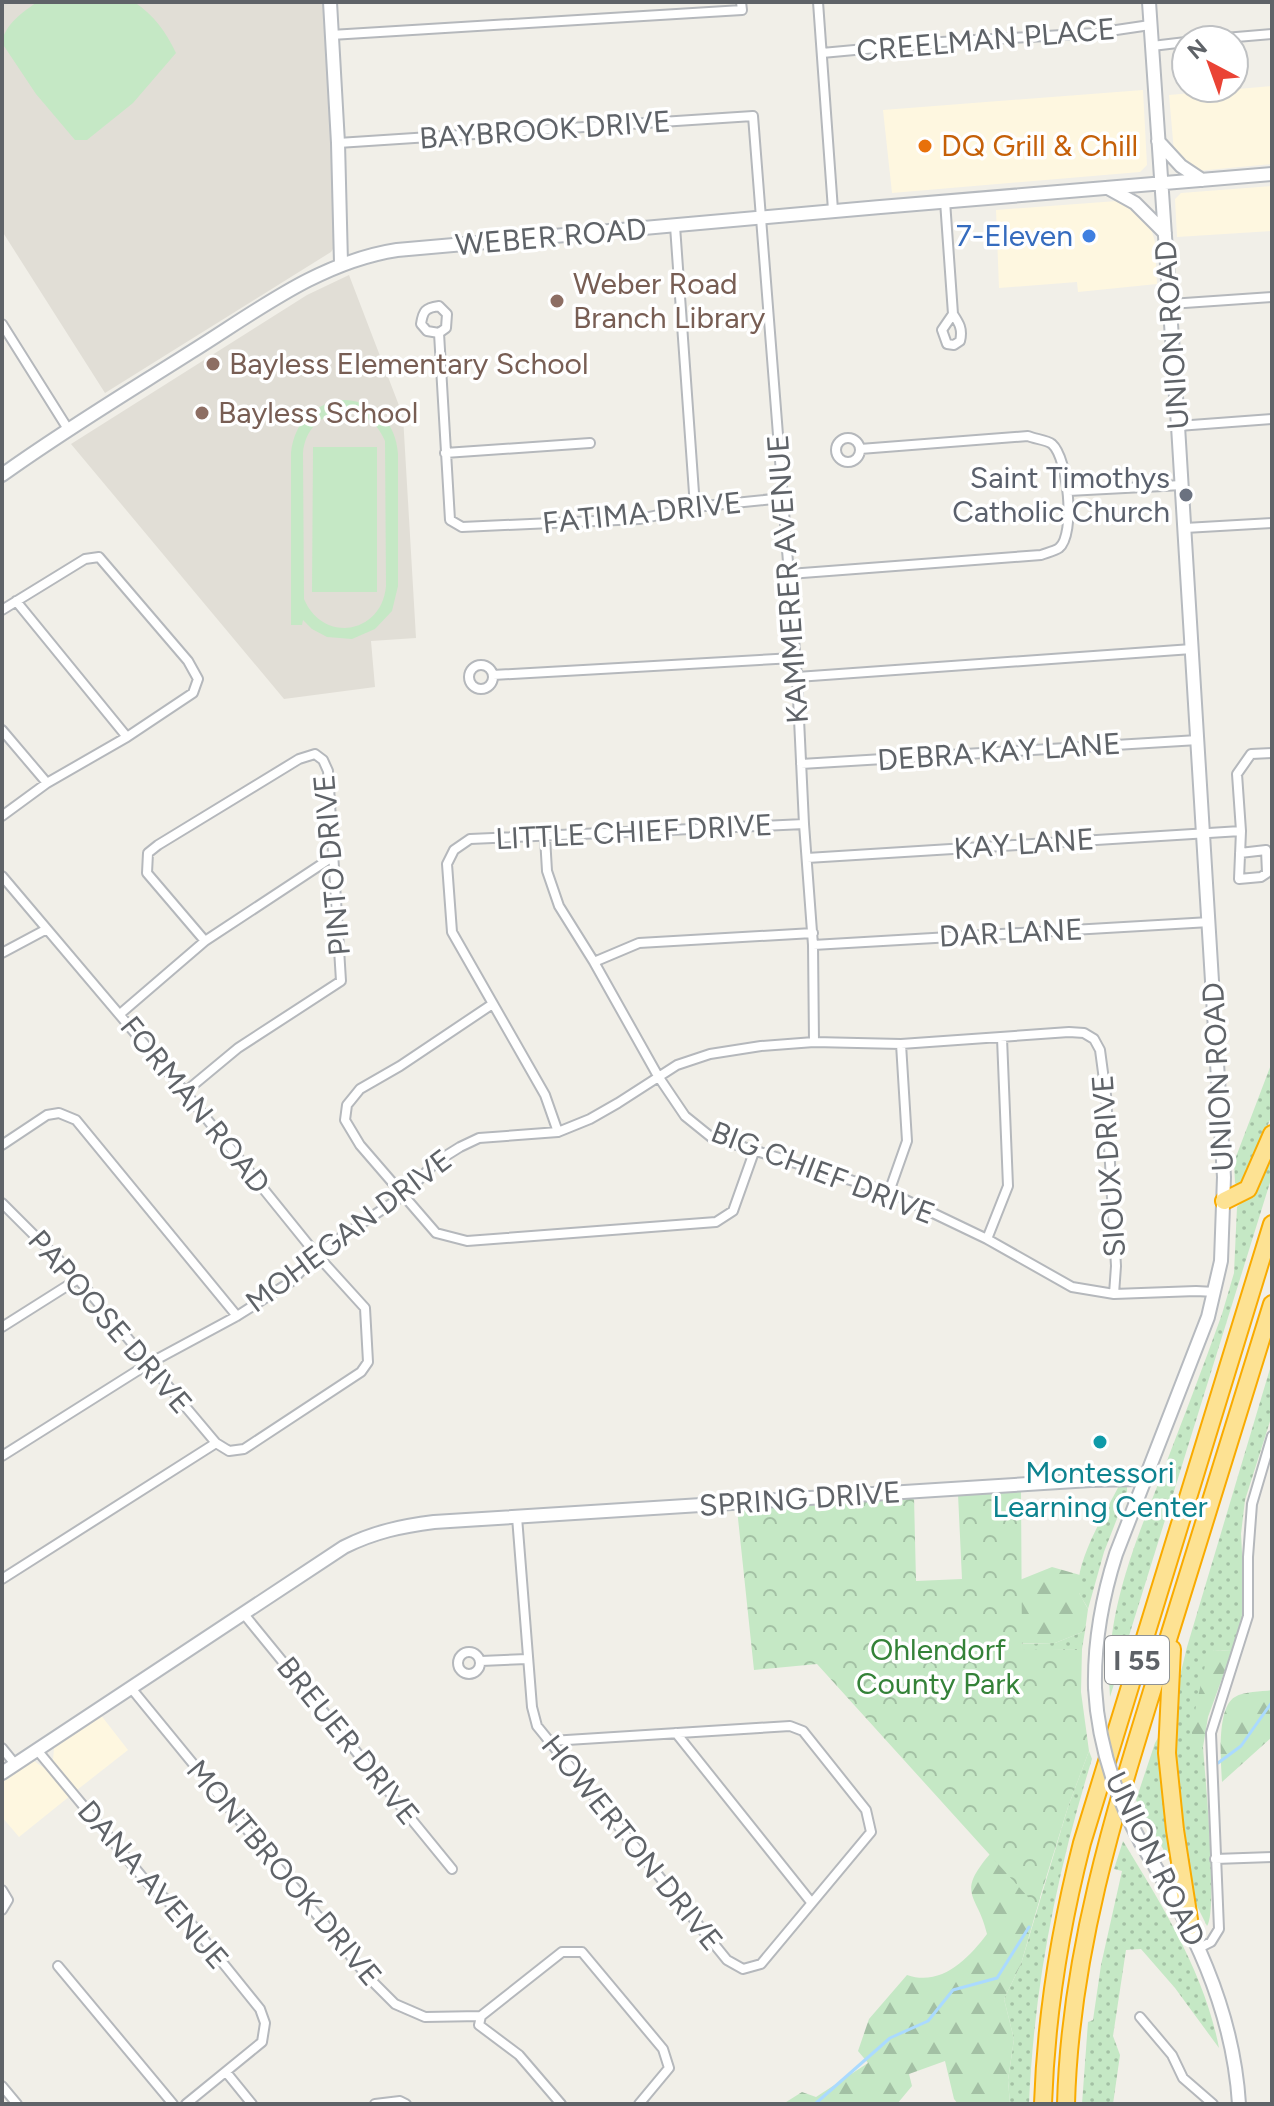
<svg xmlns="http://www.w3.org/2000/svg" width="1274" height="2106" font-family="Figtree,sans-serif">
<defs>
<pattern id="grass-dots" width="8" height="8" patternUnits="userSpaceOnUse" patternTransform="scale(2)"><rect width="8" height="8" fill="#c5e8c5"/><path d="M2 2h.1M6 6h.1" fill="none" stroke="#a3c0a4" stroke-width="1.8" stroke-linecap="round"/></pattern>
<pattern id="forest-firs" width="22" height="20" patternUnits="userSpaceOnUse" patternTransform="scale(2)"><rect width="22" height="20" fill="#c5e8c5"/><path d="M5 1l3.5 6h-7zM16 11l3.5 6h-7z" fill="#a3c0a4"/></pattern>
<pattern id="park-crowns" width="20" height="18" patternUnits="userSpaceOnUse" patternTransform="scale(2)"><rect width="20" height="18" fill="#c5e8c5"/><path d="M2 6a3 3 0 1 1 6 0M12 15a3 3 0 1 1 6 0" fill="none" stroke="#a3c0a4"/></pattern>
</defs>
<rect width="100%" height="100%" fill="#f1efe8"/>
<path fill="#fef7e0" d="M1272 86V164L1197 171 1188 168 1174 152 1169 95Z
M1143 90 1147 165 1140 172 892 193 883 110Z
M1272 186V231L1177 237 1175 199 1181 193Z
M1117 201 1138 210 1150 225 1155 242 1157 284 1078 292 1077 282 999 288 996 210Z
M100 1714 128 1750 77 1790 53 1760 54 1748 59 1741Z
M34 1761 47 1770 70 1796 19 1837 2 1817V1779L27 1762Z"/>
<path fill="#e1ded6" d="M2 2H326L334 145 333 178 336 237 335 246 331 252 105 393 2 231Z
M349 275 403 416 416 638 371 641 375 687 284 699 71 444 307 295Z"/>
<path fill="url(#grass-dots)" d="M1272 1062V1115L1251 1165 1246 1168 1243 1182 1237 1185 1235 1183 1234 1162Z
M1272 1149V1176L1110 1697C1104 1617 1133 1548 1162 1474 1182 1421 1203 1368 1222 1314L1234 1273 1237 1207 1256 1188Z
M1272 1362V1415L1245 1500 1241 1534 1245 1606 1242 1626 1232 1651 1214 1650 1195 1747H1203C1205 1774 1218 1911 1207 1926L1195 1902 1174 1775 1177 1688 1187 1647Z
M1121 1482 1127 1486V1493L1104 1552 1088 1609C1086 1604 1081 1598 1079 1593 1073 1563 1108 1508 1121 1482Z
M1085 1631 1082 1649 1022 1651V1644L1055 1643Z
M1162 1731 1174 1859 1172 1865 1136 1800 1155 1743Z
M1089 1751 1092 1759C1057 1872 1034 1985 1029 2104H1010L1008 2080 1014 2039 1004 1999 1021 1964 1068 1807Z
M1123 1841C1162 1905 1205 1974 1219 2048L1175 1988 1141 1949 1126 1950 1113 2036 1120 2055 1113 2104H1082L1088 2022 1093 2020 1101 1965 1122 1871 1114 1869Z"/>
<path fill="url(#forest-firs)" d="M1052 1567 1080 1575 1079 1593 1088 1609 1085 1631 1055 1643 1007 1644 1002 1587Z
M1214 1650 1232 1651 1208 1717 1203 1747H1195L1191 1729 1206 1661Z
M1272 1690V1737L1222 1782C1221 1764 1216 1707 1235 1697 1244 1691 1261 1692 1272 1690Z
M990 1854 1006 1860 1040 1898 1021 1964 1004 1999 1014 2039 1008 2080 1010 2104H958L954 2099 945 2061 909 2074 912 2086 897 2104H783L802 2092 816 2097 868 2063 858 2051 869 2019 907 1975C941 1987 968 1959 987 1934 978 1894 955 1895 990 1854Z"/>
<path fill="url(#park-crowns)" d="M1021 1489 1022 1650 1082 1649 1081 1692 1089 1751 1068 1807 1037 1907 817 1664 754 1670 737 1509 914 1497 916 1581 962 1579 958 1494Z"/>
<path fill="#c5e8c5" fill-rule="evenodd" d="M37 2H134C154 15 166 32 176 53L133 103 87 140H75L36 94 2 43C4 25 23 12 37 2Z
M345 400C376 402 396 423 398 454V586L392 611 375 629 352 639 327 637 312 629 303 620 302 625H291V453C294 422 315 402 345 400ZM345 411C365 414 377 422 385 441L386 586C382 634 323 644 304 599L303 453C305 429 321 414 345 411Z
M313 447H377V592H312Z"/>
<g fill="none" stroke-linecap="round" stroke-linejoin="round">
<path stroke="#aadaff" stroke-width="3" d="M1218 1763 1241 1746 1272 1702
M815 2104 890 2038 928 2021 953 1990 997 1978 1029 1927"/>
<defs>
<path id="street" d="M818 2 833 210
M331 35 742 10 741 2
M1201 40 1272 34
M1152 46 1186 42
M822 53 941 42 1096 33 1150 25
M338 143 753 116 797 677 804 824 813 945 814 1042
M945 201 953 314 942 330 947 344 954 345 960 341C963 329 959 323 953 314
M675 226 695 507
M1170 304 1272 297
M2 324 68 429
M439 333 427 331 421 324C423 311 425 308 439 306L447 314 446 328 439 333 450 520 462 527 640 519 695 507 783 498
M1178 426 1272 419
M836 450a12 12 0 1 1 24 0a12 12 0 1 1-24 0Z
M445 453 590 443
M1068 491 1182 485
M1185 528 1272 523
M789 574 1041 555C1046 553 1055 551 1059 548 1076 534 1068 458 1052 444 1047 440 1035 439 1028 436L860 449
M16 601 127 737
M2 610 85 559 99 557 188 661 198 679 193 693 127 737 47 783 2 816
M469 677a12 12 0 1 1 24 0a12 12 0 1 1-24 0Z
M493 675 794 658
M797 677 1192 649
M2 730 47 783
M801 764 1198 740
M545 837 547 871 559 906 594 962 658 1076 685 1116 711 1137 889 1192 987 1239 1072 1287 1114 1294 1196 1291 1215 1292
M1240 853 1266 850 1267 873 1261 877 1239 879 1241 831 1237 774 1251 754 1272 753
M807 858 1241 831
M2 876 185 1092 316 1254 365 1308 368 1362 361 1372 244 1449 229 1451 216 1443 2 1579
M813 945 1210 922
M2 953 45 930
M594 962 639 943 813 933
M491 1005 400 1066 360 1089 347 1105 345 1120 360 1145 436 1233 467 1241 716 1222 733 1211 754 1152
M120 1014 205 941 334 856
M185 1092 238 1048 341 981 328 771 323 760 315 754 299 759 158 845 148 853 147 873 205 941
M558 1132 545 1095 452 932 447 864 454 850 470 839 804 824
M2 1145 47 1115 59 1113 76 1120 237 1316
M889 1192 907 1141 901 1044
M2 1203 78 1279 216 1443
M987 1239 1008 1186 1002 1038
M2 1327 78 1279
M2 1456 148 1364 237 1316 292 1281 316 1254 404 1195 436 1162 460 1147 479 1138 558 1132 590 1119 618 1103 677 1065 710 1054 761 1046 814 1042 901 1044 1069 1032 1084 1033 1094 1039 1100 1050 1106 1095 1116 1266 1114 1294
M517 1517 532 1707 537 1726 727 1960 743 1969 761 1964 871 1832 866 1810 803 1731 790 1726 551 1741
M243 1613 452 1869
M458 1663a11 11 0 1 1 22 0a11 11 0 1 1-22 0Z
M481 1661 527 1659
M131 1688 367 1976 395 2004 425 2017 481 2016 479 2025 519 2055 561 2104
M676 1733 811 1902
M2 1748 15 1764
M37 1750 144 1879 189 1921 260 2009 265 2023 262 2042 186 2104
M1215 1859 1272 1857
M2 1890 8 1900 2 1910
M1199 1948 1211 1942 1219 1929 1211 1733 1248 1616V1557L1252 1504 1272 1436
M58 1966 173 2104
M481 2016 562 1952H582L663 2049 669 2068 639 2104
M1140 2017 1172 2055 1183 2078 1213 2104
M226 2072 252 2104
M2 2086 17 2104
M375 2104 400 2101 406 2104"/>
<path id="secondary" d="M330 2 338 143 341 263
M1158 141 1181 166 1202 180
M1108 188 1135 203 1165 233
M2 475C63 431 128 392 191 352 257 311 319 262 397 250 689 222 980 199 1272 174
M1095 1688C1094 1642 1102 1598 1116 1554L1208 1317 1221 1261 1224 1177 1178 426 1149 2
M2 1773 344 1547C374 1532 402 1526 434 1522L1091 1480 1145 1479
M1141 1843C1191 1924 1233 2007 1239 2104"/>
<path id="highway" d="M1224 1201 1248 1189 1272 1134
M1172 1649 1167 1753 1175 1830 1190 1926
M1043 2104C1046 2015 1060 1929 1082 1843L1272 1224
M1066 2104C1070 1951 1116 1807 1161 1662 1198 1543 1235 1424 1272 1304"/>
</defs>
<use href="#street" stroke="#b5b8bc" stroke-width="12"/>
<use href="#secondary" stroke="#b6babf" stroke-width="16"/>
<use href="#highway" stroke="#f9ab00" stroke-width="20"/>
<use href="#street" stroke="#fff" stroke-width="8"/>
<use href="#secondary" stroke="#fff" stroke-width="12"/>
<use href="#highway" stroke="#fde293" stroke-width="16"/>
<defs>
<path id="secondary-bridge" d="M1095 1688C1098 1744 1115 1795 1141 1843"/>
</defs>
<use href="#secondary-bridge" stroke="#b6babf" stroke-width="16" stroke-linecap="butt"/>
<use href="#secondary-bridge" stroke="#fff" stroke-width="12"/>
</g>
<circle fill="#e8710a" stroke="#fff" stroke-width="3" cx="925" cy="146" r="8"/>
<circle fill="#3f7fe0" stroke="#fff" stroke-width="3" cx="1089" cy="236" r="8"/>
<g fill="#8d6e63" stroke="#fff" stroke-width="3">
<circle cx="557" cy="301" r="8"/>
<circle cx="213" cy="364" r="8"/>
<circle cx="202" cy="413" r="8"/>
</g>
<circle fill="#6b7280" stroke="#fff" stroke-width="3" cx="1186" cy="495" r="8"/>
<circle fill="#0f9aa8" stroke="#fff" stroke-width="3" cx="1100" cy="1442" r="8"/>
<g text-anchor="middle" stroke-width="7" stroke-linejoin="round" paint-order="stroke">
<rect fill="#fff" stroke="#8f9295" stroke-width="2" x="1105" y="1636" width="64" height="48" rx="6"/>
<g font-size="28" font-weight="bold" fill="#5f6368">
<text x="1137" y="1670">I 55</text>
</g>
<g font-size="30" fill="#5f6368" stroke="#fff">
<text transform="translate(986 40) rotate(-5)" y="10">CREELMAN PLACE</text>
<text transform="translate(545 130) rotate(-4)" y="10">BAYBROOK DRIVE</text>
<text transform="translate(551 237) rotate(-5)" y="10">WEBER ROAD</text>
<text transform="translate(1172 335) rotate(-94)" y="10">UNION ROAD</text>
<text transform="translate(642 513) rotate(-6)" y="10">FATIMA DRIVE</text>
<text transform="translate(788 579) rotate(-94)" y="10">KAMMERER AVENUE</text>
<text transform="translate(999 752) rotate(-4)" y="10">DEBRA KAY LANE</text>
<text transform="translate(634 832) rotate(-3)" y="10">LITTLE CHIEF DRIVE</text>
<text transform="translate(1024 844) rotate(-4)" y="10">KAY LANE</text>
<text transform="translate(332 865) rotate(-95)" y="10">PINTO DRIVE</text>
<text transform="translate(1011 933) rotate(-3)" y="10">DAR LANE</text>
<text transform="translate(1218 1077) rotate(-93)" y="10">UNION ROAD</text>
<text transform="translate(195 1105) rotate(51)" y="10">FORMAN ROAD</text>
<text transform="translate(1109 1166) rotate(-94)" y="10">SIOUX DRIVE</text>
<text transform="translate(823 1173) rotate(21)" y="10">BIG CHIEF DRIVE</text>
<text transform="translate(349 1231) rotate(-37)" y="10">MOHEGAN DRIVE</text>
<text transform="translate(110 1322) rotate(49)" y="10">PAPOOSE DRIVE</text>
<text transform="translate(800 1499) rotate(-4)" y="10">SPRING DRIVE</text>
<text transform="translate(348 1741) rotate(51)" y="10">BREUER DRIVE</text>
<text transform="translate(632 1843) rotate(51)" y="10">HOWERTON DRIVE</text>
<text transform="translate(1155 1859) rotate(64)" y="10">UNION ROAD</text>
<text transform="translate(284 1873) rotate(50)" y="10">MONTBROOK DRIVE</text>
<text transform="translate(153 1885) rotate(49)" y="10">DANA AVENUE</text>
</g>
<g font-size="30" fill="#c56008" stroke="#fff" text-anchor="start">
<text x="941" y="156">DQ Grill &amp; Chill</text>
</g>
<g font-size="30" fill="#366cbe" stroke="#fff" text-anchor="end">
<text x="1073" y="246">7-Eleven</text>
</g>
<g font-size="30" fill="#785e54" stroke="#fff" text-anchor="start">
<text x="573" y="294">Weber Road<tspan x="573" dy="34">Branch Library</tspan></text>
<text x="229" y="374">Bayless Elementary School</text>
<text x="218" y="423">Bayless School</text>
</g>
<g font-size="30" fill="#5b616d" stroke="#fff" text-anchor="end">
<text x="1170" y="488">Saint Timothys<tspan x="1170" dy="34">Catholic Church</tspan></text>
</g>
<g font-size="30" fill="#0d838f" stroke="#fff">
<text x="1100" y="1483">Montessori<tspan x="1100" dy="34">Learning Center</tspan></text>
</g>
<g font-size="30" fill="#348238" stroke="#fff">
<text x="938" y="1660">Ohlendorf<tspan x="938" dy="34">County Park</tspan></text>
</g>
</g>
<rect width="1274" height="2106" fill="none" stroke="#5f6368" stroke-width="8"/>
<g transform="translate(1210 64) rotate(319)"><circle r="38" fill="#ffffff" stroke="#bfc1c3" stroke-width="2"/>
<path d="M0-6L14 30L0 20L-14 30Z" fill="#ea4335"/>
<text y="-12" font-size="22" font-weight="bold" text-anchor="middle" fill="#5f6368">N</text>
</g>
</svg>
